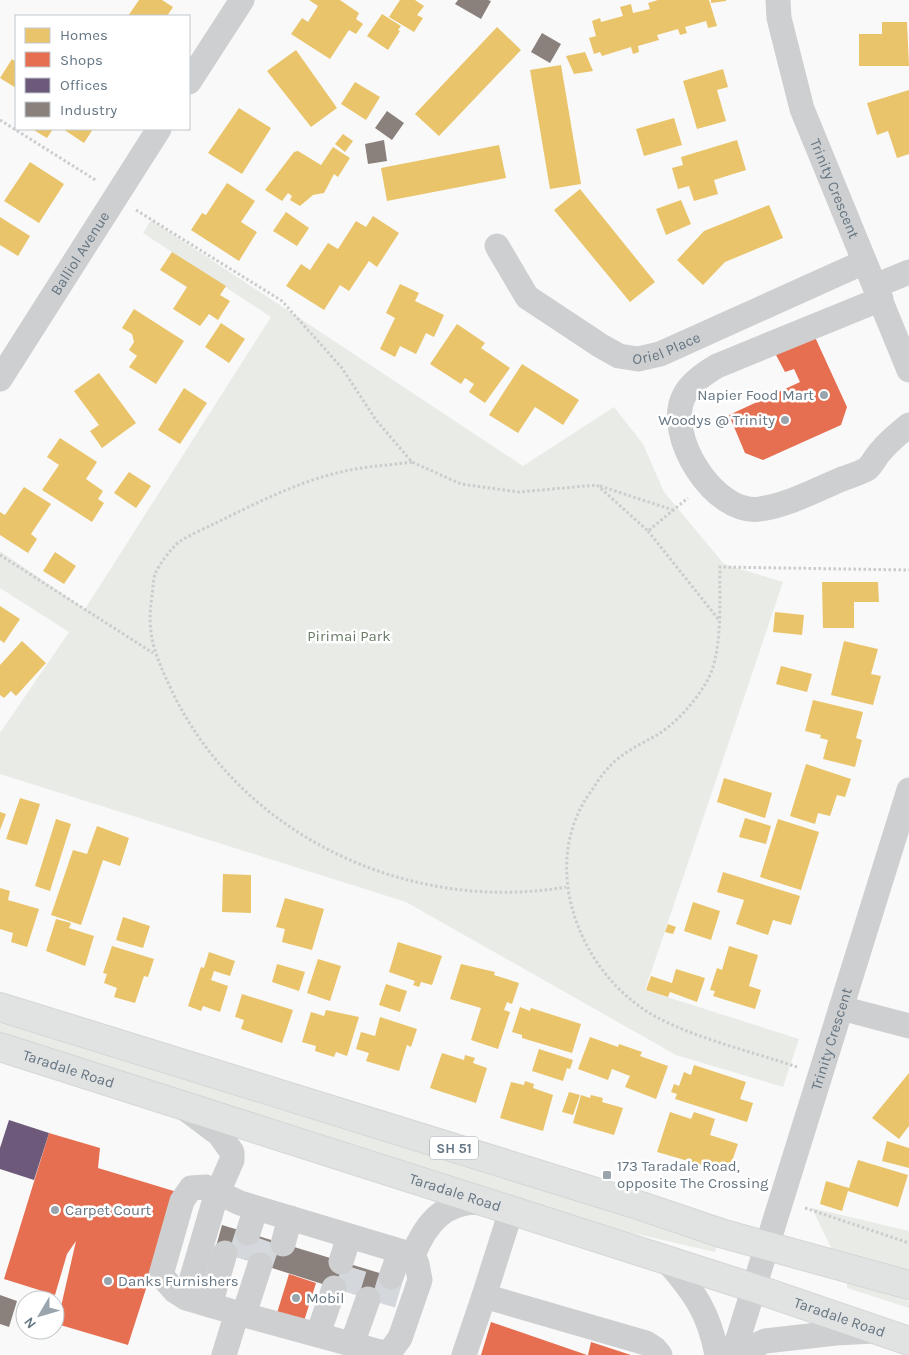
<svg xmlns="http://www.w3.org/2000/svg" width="909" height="1355" font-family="Karla,sans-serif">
<rect width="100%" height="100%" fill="#f9f9f9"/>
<path fill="#e8ebe6" d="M151 220 523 466 614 407 643 444 664 492 724 564 783 582 645 990 799 1039 783 1087 676 1055 406 902 0 774V733L69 632 0 588V551L85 609 271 317 143 233Z
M0 1022 717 1245 715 1252 632 1233 0 1035Z
M812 1208 909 1231V1273L834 1254Z
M847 1282 909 1301V1308L847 1288Z"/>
<path fill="#e9c46a" d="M139 0H162L173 7 167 16H128Z
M309 0H340L359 13 356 19 363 24 356 34 349 30 330 59 291 34 302 18 308 22 318 6Z
M400 0H415L424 6 417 15 423 18 414 32 389 17Z
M658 0H709L717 26 708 28 706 21 685 27 687 33 680 35 678 29 657 35 659 40 638 46 639 52 633 54 631 47 602 56 600 52 594 54 589 38 596 36 592 21 600 18 601 22 623 16 620 7 631 4 633 13 650 9 648 3Z
M711 0H726V1L711 3Z
M382 14 401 26 398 30 400 31 388 50 367 36Z
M882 22H907L909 66H859V34H882Z
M497 27 521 50 439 136 415 114Z
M296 50 337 108 311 127 267 71Z
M585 52 593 71 574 74 566 56Z
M12 59 16 62V88L0 78Z
M561 65 581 184 550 189 530 70Z
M723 69 728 87 717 90 726 121 697 129 683 81Z
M355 82 380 97 366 120 341 104Z
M909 90V154L897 158 888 131 877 135 867 103Z
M239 108 271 128 242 174 208 153Z
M674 118 682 145 644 156 636 129Z
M32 129H53L47 138Z
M63 129H93L84 143Z
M343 134 353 141 345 152 335 144Z
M737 140 746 170 714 180 718 194 694 201 689 186 678 189 672 168 683 165 681 157Z
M499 145 506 178 387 201 381 168Z
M333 147 350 158 338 177 334 174 324 193 313 195 300 206 290 200 292 196 288 193 282 201 265 190 294 152 298 151 321 165Z
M30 162 64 184 39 223 4 201Z
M227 183 255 201 241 222 257 232 239 261 191 230 202 213 206 215Z
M580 189 655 282 630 302 554 210Z
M681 200 691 224 666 235 656 209Z
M769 205 783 238 725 262 703 285 677 260 704 231Z
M286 212 309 228 297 246 273 231Z
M373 216 399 233 377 267 369 261 349 291 340 285 324 310 286 286 301 264 310 270 328 243 338 249 356 221 366 227Z
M0 217 30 236 18 256 0 245Z
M172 252 226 286 220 295 230 301 218 320 209 314 200 326 173 309 187 287 160 270Z
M400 284 419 293 415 301 444 315 434 337 426 333 416 354 400 346 395 357 380 349 395 318 386 313Z
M134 309 184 341 156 384 129 367 137 356 129 350 134 342 132 334 122 328Z
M221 323 245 339 229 363 205 347Z
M457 324 485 343 481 348 510 368 485 403 469 392 474 384 465 378 461 384 430 364Z
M522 364 579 400 563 425 535 407 518 433 489 415Z
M99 373 136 423 102 448 90 431 99 425 74 391Z
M184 388 207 403 180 444 158 430Z
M60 438 97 462 86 479 103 491 98 499 104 503 92 522 42 490 59 465 47 457Z
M129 472 151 486 136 508 114 493Z
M24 487 51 504 31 534 37 539 28 553 0 535V512L5 515Z
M55 552 76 566 64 584 43 571Z
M822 582H878L879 602H854V628H823Z
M0 606 20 619 4 643 0 640Z
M775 612 804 615 802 635 773 632Z
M22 641 46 663 16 696 11 691 4 698 0 695V665Z
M844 641 878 649 871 674 881 676 873 705 831 695Z
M781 666 812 674 807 692 776 684Z
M813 700 863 712 856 738 862 740 855 767 823 759 828 740 820 738 821 735 805 731Z
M806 764 851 779 845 797 837 795 830 816 818 813 815 824 790 816Z
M724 778 772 793 765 818 717 802Z
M20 798 40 804 27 845 6 839Z
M0 812 6 814 0 830Z
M745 818 771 826 766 844 739 837Z
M56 819 71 824 50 891 35 886Z
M778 819 819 832 801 890 760 877Z
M97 826 129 838 120 866 103 860 81 925 51 915 73 850 87 854Z
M723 872 800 896 791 925 773 920 768 935 736 924 744 900 717 892Z
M223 874 251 875V913L222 912Z
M0 888 10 891 8 900 39 909 27 947 11 942 13 933 0 929Z
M285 898 324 909 312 950 282 942 285 929 276 927Z
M693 902 720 911 711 940 684 931Z
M123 917 150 926 143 948 116 940Z
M56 919 71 923 69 928 94 936 85 966 46 951Z
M668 924 676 927 673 934 665 932Z
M398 942 442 956 432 985 421 982 419 987 413 985 415 981 389 972Z
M112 946 154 959 148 977 144 976 135 1003 114 997 117 988 104 983 107 974 103 973Z
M729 946 758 955 749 986 761 990 755 1009 713 996 715 991 710 990 717 968 722 970Z
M209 952 235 961 230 976 214 971 211 980 228 986 220 1012 203 1006 201 1011 188 1006 201 967 204 968Z
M318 959 341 966 330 1001 307 993Z
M277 964 305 972 299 991 272 982Z
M461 964 495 972 494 975 519 983 512 1004 507 1002 504 1010 510 1012 498 1049 471 1040 481 1008 450 999Z
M676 969 705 978 697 1002 670 992 668 997 646 990 651 976 672 983Z
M386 984 407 991 400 1012 379 1005Z
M242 994 293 1010 282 1043 241 1029 244 1020 235 1017Z
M520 1007 530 1011 531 1008 581 1024 572 1053 522 1038V1035L512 1032Z
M326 1010 359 1017 347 1056 336 1052 334 1057 315 1051 316 1046 302 1042 311 1012 324 1016Z
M380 1017 417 1029 411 1047 407 1045 399 1071 366 1061 369 1053 356 1049 361 1032 375 1036Z
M590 1037 618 1047 619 1044 642 1052 640 1056 668 1066 656 1099 625 1087 630 1076 612 1069 608 1080 578 1069Z
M539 1049 573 1060 570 1069 567 1068 563 1081 532 1071Z
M442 1053 464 1060 465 1055 475 1058 473 1063 487 1068 476 1103 430 1088Z
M694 1065 746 1082 740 1099 753 1103 747 1122 675 1099 677 1094 671 1092 674 1084 679 1086 684 1072 691 1075Z
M909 1073V1126L899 1139 872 1118Z
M525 1081 534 1084 533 1088 553 1095 543 1131 500 1118 511 1082 524 1085Z
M569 1092 580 1095 573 1115 562 1112Z
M581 1095 590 1098 591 1095 603 1098 602 1102 623 1108 614 1135 573 1123Z
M670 1112 691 1119 694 1112 715 1119 710 1135 738 1144 729 1170 703 1162 702 1165 657 1152Z
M887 1141 909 1148V1168L882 1161Z
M858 1160 908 1175 898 1207 848 1191 842 1211 820 1204 826 1181 849 1188Z"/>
<path fill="#e76f51" d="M814 335 847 407 841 425 763 460 745 453 729 415 800 382 794 369 785 372 775 353Z
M49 1133 100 1148 98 1168 177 1192 128 1345 57 1324 76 1241 67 1254 55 1295 4 1279Z
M289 1274 316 1283 304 1321 277 1313Z
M491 1322 587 1355H481Z
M591 1342 631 1355H588Z"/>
<path fill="#6d597a" d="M9 1120 49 1133 34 1180 0 1169V1148Z"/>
<path fill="#8a817c" d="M458 0H488L491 1 481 19 455 4Z
M542 33 561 44 550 63 531 52Z
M387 111 404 123 392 140 375 128Z
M384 140 387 161 368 164 365 144Z
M222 1225 399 1279 392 1306 215 1250Z
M0 1295 17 1301 9 1327 0 1324Z"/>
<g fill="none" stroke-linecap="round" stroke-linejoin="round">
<path stroke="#d4d8dc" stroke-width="25" stroke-dasharray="25 12" stroke-linecap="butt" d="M240 1258 248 1233
M260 1265 269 1239
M347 1292 355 1266
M383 1304 391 1277"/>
<defs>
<g id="highway">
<path d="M0 1007 641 1206 724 1234 909 1285"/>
<path id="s5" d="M0 1047 754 1288 909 1341"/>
</g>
</defs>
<use href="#highway" stroke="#d5d6d6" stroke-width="30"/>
<path stroke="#cbcccd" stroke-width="3" stroke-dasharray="2.5 2.5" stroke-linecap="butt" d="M0 120 97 181
M136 210 282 301 342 368 376 420 412 462 461 484 519 492 597 485 648 531 688 498
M412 462C391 465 370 466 350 470 304 479 260 501 218 522 206 528 191 534 179 542 171 548 159 565 155 574 153 580 153 589 152 596 146 634 155 655 171 689 240 836 409 914 566 887
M600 486 673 510
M648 531 719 620
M0 555 153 653
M797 1067C751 1051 676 1034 639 1006 574 959 540 859 592 790 597 782 603 773 610 766 623 752 641 744 657 735 675 724 693 704 704 686 724 657 719 602 720 567L909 570
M805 1208 909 1243"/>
<g stroke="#cecfd0" stroke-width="25">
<path id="s1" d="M778 0 779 18 802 109 909 370"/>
<path d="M189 82 242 0"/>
<path id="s2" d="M497 246 527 297 601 346 619 356 638 359 660 354 864 262"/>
<path d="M875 286 909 272"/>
<path d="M881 299 717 366C705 373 690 383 684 396 664 434 714 516 760 509 788 505 816 490 842 479 850 476 860 473 867 469 872 465 876 456 881 451 889 441 899 433 909 425"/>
<path id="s3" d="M0 379 159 129"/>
<path d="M841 1008 909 1026"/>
<path d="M187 1110 219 1134 232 1152V1160L215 1199 186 1298 237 1313"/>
<path d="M511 1211 484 1296 646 1343 655 1349 660 1355"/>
<path d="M248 1233 256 1208"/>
<path d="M283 1244 290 1218"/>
<path d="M413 1255C426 1223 445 1200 482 1202"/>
<path d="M667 1261C695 1293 709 1313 717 1355"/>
<path d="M341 1262 349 1236"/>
<path d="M391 1277 400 1252"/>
<path d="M186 1298 175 1291 161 1275 182 1201 191 1188 206 1187 240 1203 413 1255 417 1264 420 1280 400 1338 391 1350 384 1353 237 1313 224 1355"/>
<path d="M210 1305 225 1253"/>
<path d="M244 1314 260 1265"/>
<path d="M318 1334 334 1288"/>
<path d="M352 1344 368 1299"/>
<path d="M464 1355 484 1296"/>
<path id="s4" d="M733 1355 909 790"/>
<path d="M735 1355 765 1341 836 1333 874 1331"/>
</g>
<use href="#highway" stroke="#e1e2e2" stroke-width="28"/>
</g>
<g fill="#99a4ac" stroke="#fff" stroke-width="2">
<circle cx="824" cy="395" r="5"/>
<circle cx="785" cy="420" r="5"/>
<rect x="602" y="1170" width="10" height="10" rx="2.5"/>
<circle cx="55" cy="1210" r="5"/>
<circle cx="108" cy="1281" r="5"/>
<circle cx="296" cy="1298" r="5"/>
</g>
<g text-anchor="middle" stroke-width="5" stroke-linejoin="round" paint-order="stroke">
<rect fill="#fff" stroke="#939fa8" stroke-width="1" x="430" y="1136.5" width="48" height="23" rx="4"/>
<g font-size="14" font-weight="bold" fill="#657683">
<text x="454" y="1153">SH 51</text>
</g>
<g font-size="15" fill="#657683" stroke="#fff">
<text dy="5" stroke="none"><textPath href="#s1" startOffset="198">Trinity Crescent</textPath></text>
<text dy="5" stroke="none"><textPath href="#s3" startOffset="149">Balliol Avenue</textPath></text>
<text dy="5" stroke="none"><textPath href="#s2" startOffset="218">Oriel Place</textPath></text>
<text dy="5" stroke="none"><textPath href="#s4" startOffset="331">Trinity Crescent</textPath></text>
<text dy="5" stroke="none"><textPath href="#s5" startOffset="72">Taradale Road</textPath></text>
<text dy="5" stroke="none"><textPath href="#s5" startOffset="478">Taradale Road</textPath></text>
<text dy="5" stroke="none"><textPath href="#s5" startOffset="882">Taradale Road</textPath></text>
</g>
<g font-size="15" fill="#657683" stroke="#fff" text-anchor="start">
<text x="814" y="400" text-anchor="end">Napier Food Mart</text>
<text x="775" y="425" text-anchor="end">Woodys @ Trinity</text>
<text x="617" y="1171">173 Taradale Road,<tspan x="617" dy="17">opposite The Crossing</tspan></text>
<text x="65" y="1215">Carpet Court</text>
<text x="118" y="1286">Danks Furnishers</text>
<text x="306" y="1303">Mobil</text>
</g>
<g font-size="15" fill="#687a64" stroke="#fff">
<text x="349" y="641">Pirimai Park</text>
</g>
</g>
<rect x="15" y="15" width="175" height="115" fill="#ffffff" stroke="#c1c8cd"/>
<rect x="25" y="28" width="25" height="15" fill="#e9c46a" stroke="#c1c8cd"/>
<text x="60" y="40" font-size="15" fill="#657683">Homes</text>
<rect x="25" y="52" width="25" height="15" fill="#e76f51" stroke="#c1c8cd"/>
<text x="60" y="65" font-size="15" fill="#657683">Shops</text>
<rect x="25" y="78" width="25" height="15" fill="#6d597a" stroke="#c1c8cd"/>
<text x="60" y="90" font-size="15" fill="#657683">Offices</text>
<rect x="25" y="102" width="25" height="15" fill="#8a817c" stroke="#c1c8cd"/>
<text x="60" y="115" font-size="15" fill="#657683">Industry</text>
<g transform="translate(40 1315) rotate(232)"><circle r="24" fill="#ffffff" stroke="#c1c8cd"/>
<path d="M0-4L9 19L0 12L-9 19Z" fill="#99a4ac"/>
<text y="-8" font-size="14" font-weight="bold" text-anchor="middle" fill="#657683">N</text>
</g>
</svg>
